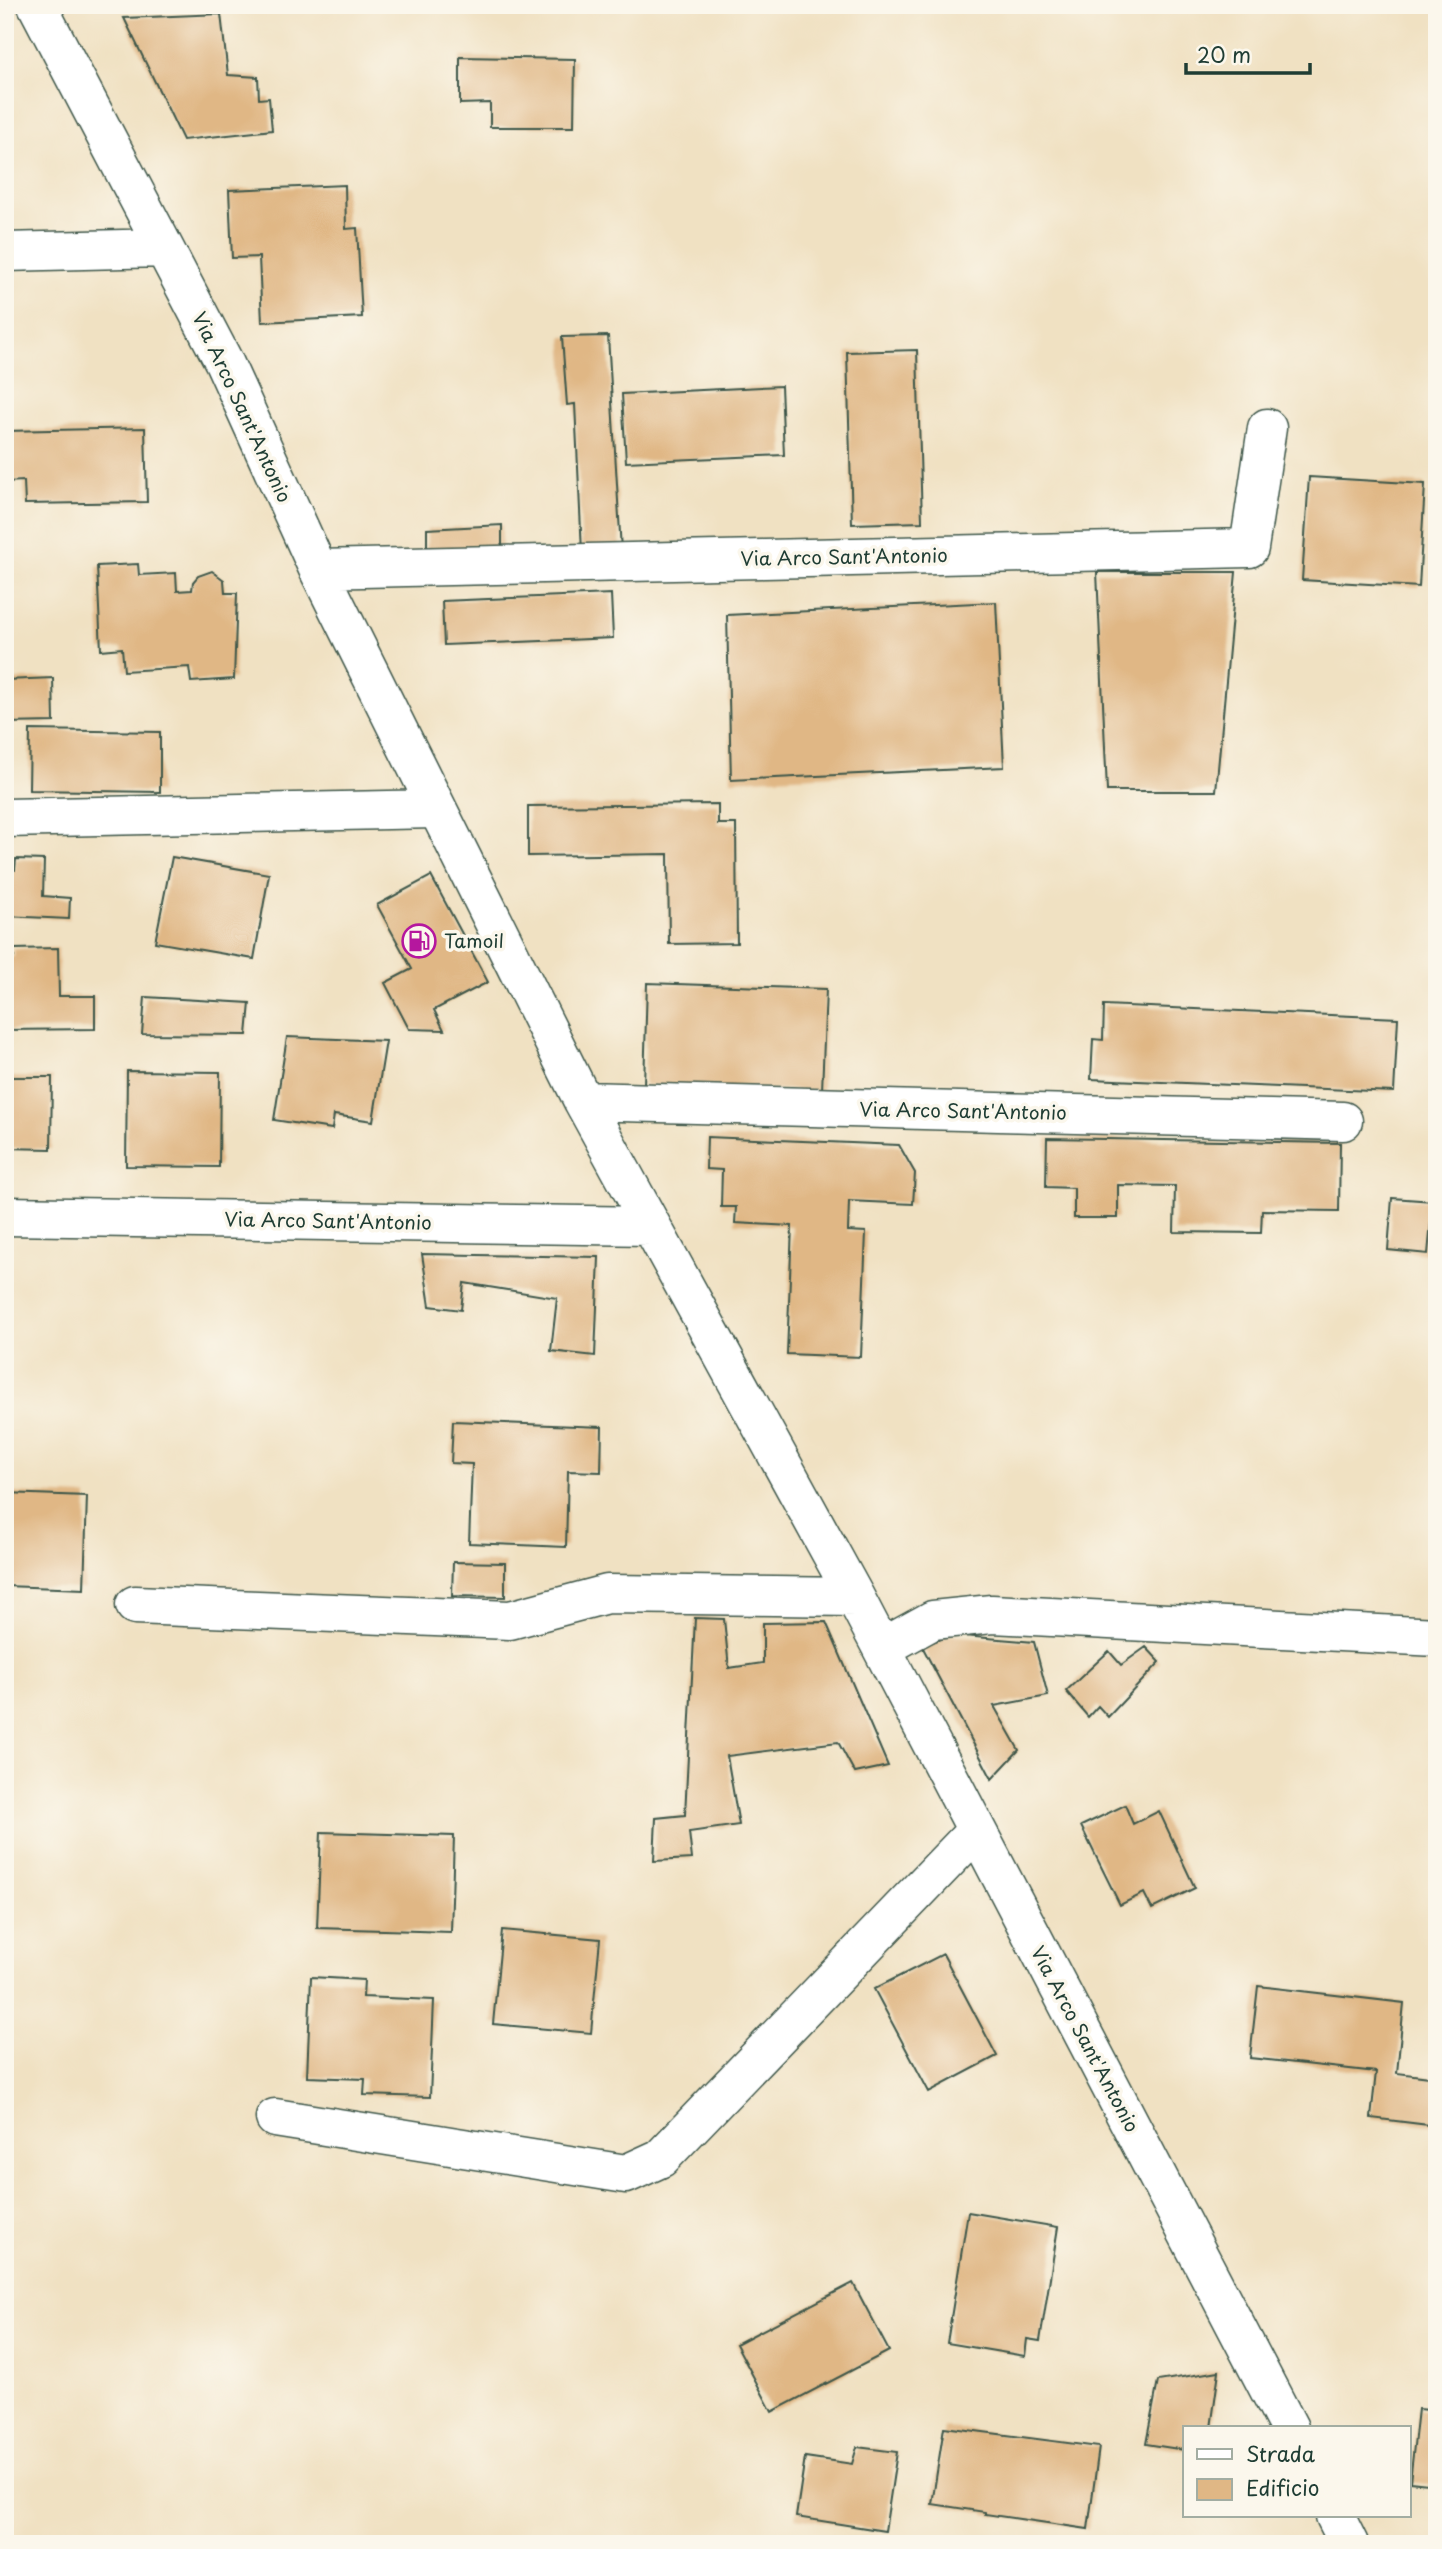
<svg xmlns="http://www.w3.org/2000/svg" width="1442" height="2549" font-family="'Playpen Sans',sans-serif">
<rect width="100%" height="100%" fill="#fbf7ec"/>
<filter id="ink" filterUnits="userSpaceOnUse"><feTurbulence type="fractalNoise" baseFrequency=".0143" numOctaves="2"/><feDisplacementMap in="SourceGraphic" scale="14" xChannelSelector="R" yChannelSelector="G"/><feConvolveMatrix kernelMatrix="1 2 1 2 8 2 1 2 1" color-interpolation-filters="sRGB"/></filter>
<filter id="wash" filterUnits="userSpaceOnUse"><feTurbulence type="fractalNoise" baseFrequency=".00686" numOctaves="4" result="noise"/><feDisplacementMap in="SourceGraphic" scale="28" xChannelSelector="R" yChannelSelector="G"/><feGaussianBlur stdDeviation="1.57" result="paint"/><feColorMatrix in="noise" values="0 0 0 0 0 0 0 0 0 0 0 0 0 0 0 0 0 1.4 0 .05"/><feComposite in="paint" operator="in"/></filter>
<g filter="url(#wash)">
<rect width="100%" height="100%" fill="#f0e1c2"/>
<g id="blocks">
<path fill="#e0b785" d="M221 14 228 75 258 77 259 99 269 98 272 130 183 140 124 18Z
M460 57 575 59 574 127H490V103L460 104Z
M345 185 346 229 357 228 362 317 262 322 259 257 232 258 229 190Z
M608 336 621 550 582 552 575 404 567 405 562 337Z
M917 350 922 522 852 524 847 352Z
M781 386 784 455 626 462 622 394Z
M145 428 147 502 25 504 24 481 5 482V431Z
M1309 477 1425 484 1419 587 1302 580Z
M502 525V551L427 554V529Z
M138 564 139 575 176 573 177 591 192 590 193 582 198 576 212 571 224 580 225 593H237L234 679 191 682 189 667 124 671 122 648 101 650 97 566Z
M1097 572H1236L1216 791H1107Z
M611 594 613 638 444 645 442 601Z
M996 602 1004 767 731 780 727 615Z
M53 678 54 722 5 723V680Z
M30 730 160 732V792L29 790Z
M718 804V824H736L737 943 669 944 668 854 528 856V806Z
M172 857 269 874 254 959 155 942Z
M16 859 44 860 43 896 70 898 69 919 5 916V869L15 870Z
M431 876 488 982 434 1010 444 1030 409 1029 385 983 412 969 377 905Z
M58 948 59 996H95V1029L5 1030V958L14 957V949Z
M647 983 826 989 822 1091 644 1085Z
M145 997 250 1003 247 1035 142 1034Z
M1104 1005 1398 1018 1394 1092 1091 1079 1093 1039 1103 1040Z
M287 1037 386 1041 373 1121 334 1115 332 1129 274 1120Z
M127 1071 220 1072 219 1167 126 1166Z
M5 1077H52L51 1149 5 1148Z
M707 1137 899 1145 915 1173 913 1204 849 1201 848 1231 866 1232 861 1357 787 1354 792 1226 735 1223 736 1207H721L722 1170 706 1169Z
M1047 1138 1340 1143 1339 1211 1262 1210 1261 1233 1174 1232 1175 1186 1118 1185V1218H1074V1188L1046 1187Z
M1392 1198 1433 1201 1428 1254 1388 1250Z
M422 1254 599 1257 595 1356 551 1351 557 1298 464 1283 461 1310 430 1306Z
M453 1421 602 1427 601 1472 568 1471 566 1547 469 1543 472 1464 451 1463Z
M5 1493 87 1496 84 1589 5 1586Z
M453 1562 505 1563V1597L452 1596Z
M695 1618 724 1619 729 1668 763 1663V1623L826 1622 888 1766 855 1773 838 1742 727 1756 739 1825 689 1832 692 1859 654 1861 656 1818 685 1815Z
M951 1635 1034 1642 1048 1696 994 1706 1019 1750 992 1779 922 1646Z
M1146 1647 1160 1662 1108 1717 1098 1706 1088 1717 1066 1691 1109 1651 1121 1665Z
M1125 1805 1133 1824 1159 1811 1195 1888 1152 1909 1144 1893 1120 1905 1081 1826Z
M321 1832 454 1836 451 1932 317 1928Z
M502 1930 600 1939 591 2033 493 2024Z
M943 1954 997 2056 929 2092 874 1989Z
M311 1977 364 1980 363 1997 434 2000 430 2097 364 2095 365 2079 307 2077Z
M1258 1986 1404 2003 1397 2073 1437 2078V2126L1371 2118 1376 2072 1250 2058Z
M968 2212 1058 2227 1040 2341 1027 2339 1025 2356 947 2343Z
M853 2283 889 2351 772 2412 736 2344Z
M1219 2371 1211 2428H1185V2450L1146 2444 1158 2381Z
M1418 2409 1437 2411V2485L1410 2482Z
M944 2427 1099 2447 1088 2529 985 2514V2512L932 2504Z
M857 2447 897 2452 885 2531 796 2517 805 2457 852 2464Z"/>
</g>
</g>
<g filter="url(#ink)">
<use href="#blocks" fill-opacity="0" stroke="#3e5649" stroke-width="2"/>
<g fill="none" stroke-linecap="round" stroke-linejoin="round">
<defs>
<path id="minor" d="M37 5 224 362 318 569 583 1101 855 1597 1289 2428
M5 252 163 248
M318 569 1249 548 1267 428
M5 818 436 809
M583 1101 1343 1121
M5 1216 651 1226
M135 1605 510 1620 607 1594 855 1597
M882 1648 933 1620 992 1614 1437 1637
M275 2118 626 2174 661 2158 976 1831
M1335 2516 1349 2544"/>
</defs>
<use href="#minor" stroke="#3e5649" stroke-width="41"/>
<use href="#minor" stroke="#fff" stroke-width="38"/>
</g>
</g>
<defs>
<symbol id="fuel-ring" viewBox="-11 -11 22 22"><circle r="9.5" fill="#fbf7ec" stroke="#b5179e" stroke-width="1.5"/><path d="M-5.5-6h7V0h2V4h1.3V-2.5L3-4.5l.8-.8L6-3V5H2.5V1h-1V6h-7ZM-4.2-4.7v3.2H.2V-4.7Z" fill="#b5179e"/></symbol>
</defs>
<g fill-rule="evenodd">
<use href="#fuel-ring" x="400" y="922" width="38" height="38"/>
</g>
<g text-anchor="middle" stroke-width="7" stroke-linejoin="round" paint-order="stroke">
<g font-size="19" fill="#1f3d34" stroke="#fbf7ec">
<text transform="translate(242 407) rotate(65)" y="7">Via Arco Sant'Antonio</text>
<text transform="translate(844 557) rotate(-1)" y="7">Via Arco Sant'Antonio</text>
<text transform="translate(963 1111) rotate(1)" y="7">Via Arco Sant'Antonio</text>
<text transform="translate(328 1221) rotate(1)" y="7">Via Arco Sant'Antonio</text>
<text transform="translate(1085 2039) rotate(62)" y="7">Via Arco Sant'Antonio</text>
</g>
<g font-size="19" fill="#1f3d34" stroke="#fbf7ec" text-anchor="start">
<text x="444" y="948">Tamoil</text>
</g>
</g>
<rect width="1442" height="2549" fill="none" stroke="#fbf7ec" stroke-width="28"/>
<rect x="1183" y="2426" width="228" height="91" fill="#fbf7ec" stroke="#a3ada2" stroke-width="2"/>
<rect x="1197" y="2449" width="35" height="10" fill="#ffffff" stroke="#a3ada2" stroke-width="2"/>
<text x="1246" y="2462" font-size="21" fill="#1f3d34">Strada</text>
<rect x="1197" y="2479" width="35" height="21" fill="#e0b785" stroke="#a3ada2" stroke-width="2"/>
<text x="1246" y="2496" font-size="21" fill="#1f3d34">Edificio</text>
<path d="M1186 63v10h124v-10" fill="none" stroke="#1f3d34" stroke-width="3.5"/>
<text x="1197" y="63" font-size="21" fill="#1f3d34" stroke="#fbf7ec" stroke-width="5" paint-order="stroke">20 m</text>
</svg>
